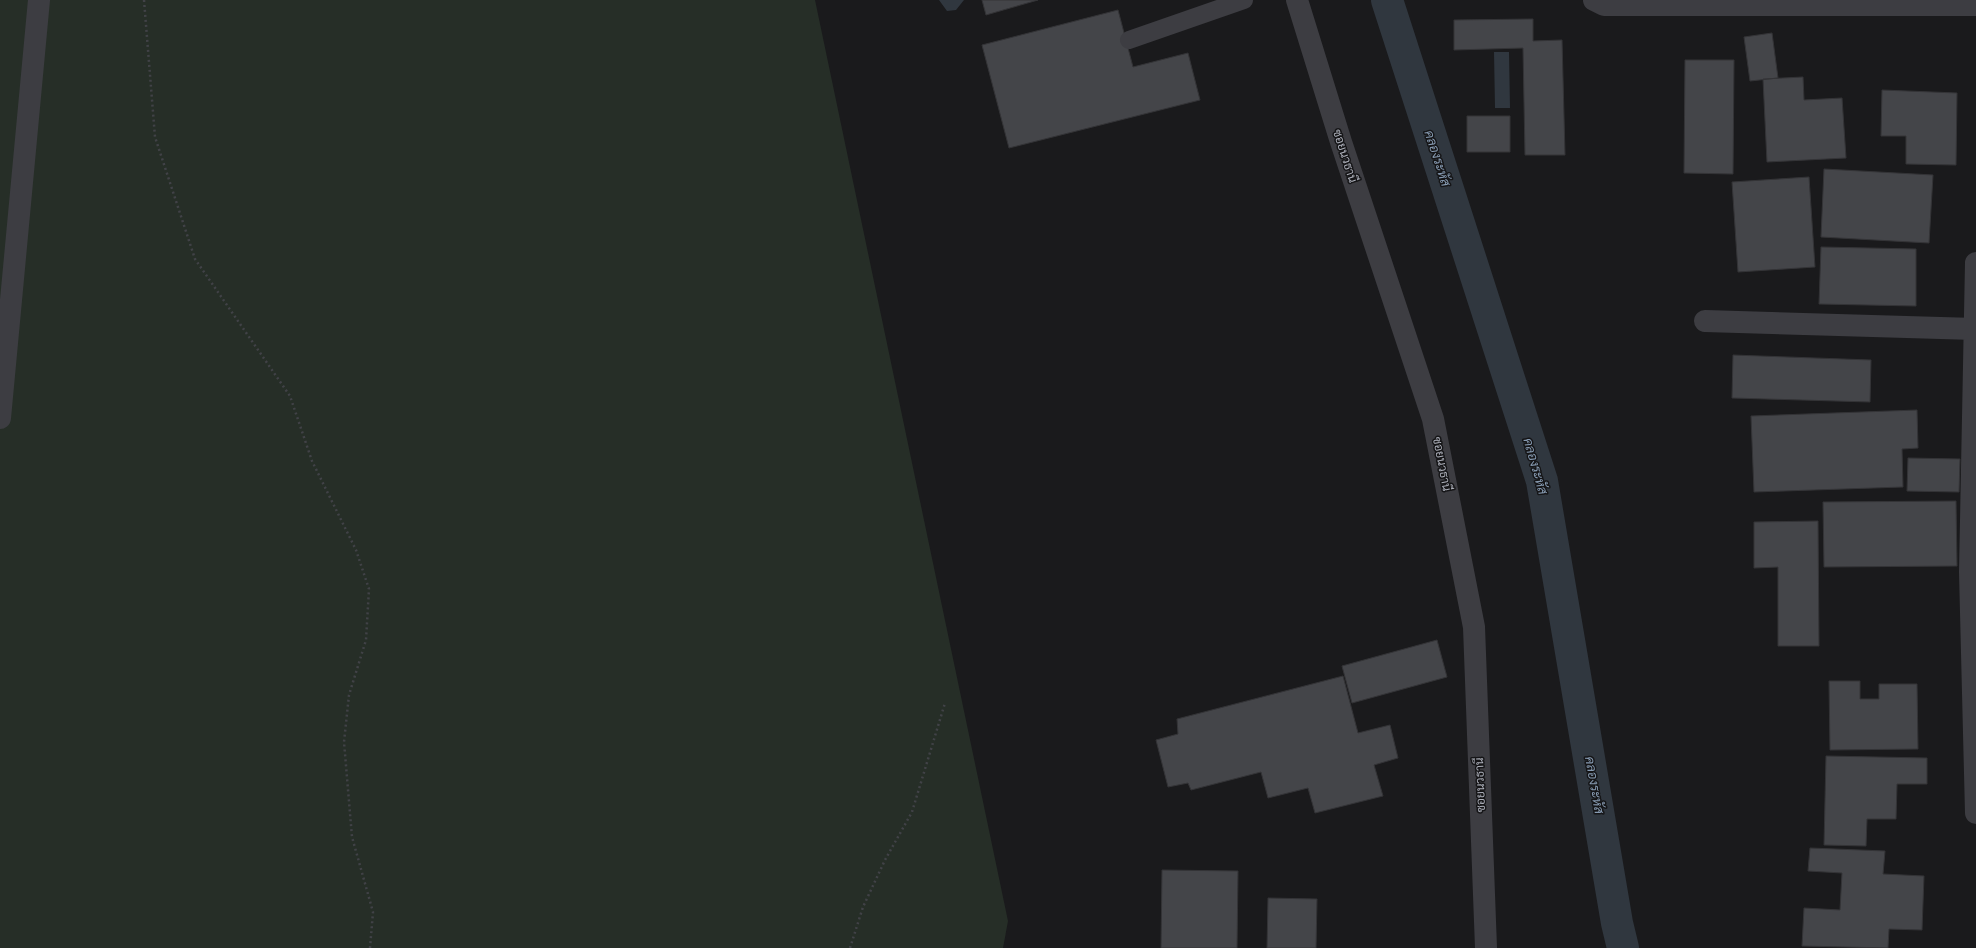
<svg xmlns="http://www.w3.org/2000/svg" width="1976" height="948" font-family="Arial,Sarabun,sans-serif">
<rect width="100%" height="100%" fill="#1a1a1c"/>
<path fill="#262e27" d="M0 0H815L1008 921 1003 948H0Z"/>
<path fill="#30373f" d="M939 0H964L956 10 947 11Z
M1494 52H1509L1510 108H1495Z"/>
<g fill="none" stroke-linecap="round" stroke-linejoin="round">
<path stroke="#30373f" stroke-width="32" d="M1387 0 1542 481 1617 923 1623 948"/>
</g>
<path fill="#444549" stroke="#343437" d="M982 0H1038L986 15Z
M1118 10 1133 67 1188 53 1200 100 1009 148 982 45Z
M1533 19V41L1562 40 1565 155H1525L1523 48 1454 50V20Z
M1772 33 1778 78 1750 81 1744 37Z
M1685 60H1734L1733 174 1684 173Z
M1803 77 1804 100 1842 98 1846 158 1767 162 1763 79Z
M1882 90 1957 93 1956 165 1906 164V136H1881Z
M1467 116H1510V152H1467Z
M1824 169 1933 175 1929 243 1821 237Z
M1809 177 1815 267 1738 272 1732 182Z
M1821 247 1916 249V306L1819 304Z
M1733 355 1871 360 1870 402 1732 398Z
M1917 410 1918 448 1902 449 1903 487 1754 492 1751 416Z
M1908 458 1960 459 1959 492 1907 491Z
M1956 501 1957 566 1824 567 1823 502Z
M1818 521 1819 646H1778V567L1754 568V522Z
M1437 640 1447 677 1352 703 1342 666Z
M1343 676 1358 733 1390 725 1398 758 1374 765 1383 796 1315 813 1308 788 1268 798 1261 772 1191 790 1188 783 1168 787 1156 740 1178 734 1177 719Z
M1829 681H1860V699H1879V684H1917L1918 749 1830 750Z
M1826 756 1927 758V784H1897L1896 819H1867L1866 846 1824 845Z
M1810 848 1885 851 1883 874 1924 876 1922 930 1889 929 1888 948 1802 946 1804 908 1840 910 1842 873 1808 871Z
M1162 870 1238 871 1237 948H1161Z
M1268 898 1317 899 1316 948H1267Z"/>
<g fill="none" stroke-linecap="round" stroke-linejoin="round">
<path stroke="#414247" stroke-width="2.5" stroke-dasharray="2 3" stroke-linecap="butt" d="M144 0 155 137 195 259 290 396 312 461 356 550 369 589 366 640 349 695 344 742 352 837 373 912 370 948
M850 948 863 907 885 860 912 812 945 703"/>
<path stroke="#3d3d42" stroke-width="18" d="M1129 40 1244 0"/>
<path stroke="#3d3d42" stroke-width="22" d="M1297 0 1341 142 1433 419 1474 627 1486 948
M1594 0 1604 5H1976
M1976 263 1970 572 1976 813
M1705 321 1975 329
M0 418 39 0"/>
</g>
<g text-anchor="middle" stroke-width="3" stroke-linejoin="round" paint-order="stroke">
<g font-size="12" fill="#adb0ba" stroke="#151517">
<text transform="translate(1345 156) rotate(72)" y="4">ซอยนวธานี</text>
<text transform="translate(1442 464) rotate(79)" y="4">ซอยนวธานี</text>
<text transform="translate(1480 785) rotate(-92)" y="4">ซอยนวธานี</text>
</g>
<g font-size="13" font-style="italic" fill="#879bb2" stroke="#151517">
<text transform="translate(1438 158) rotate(72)" y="5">คลองระหัส</text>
<text transform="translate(1536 466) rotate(74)" y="5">คลองระหัส</text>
<text transform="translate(1595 785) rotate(80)" y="5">คลองระหัส</text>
</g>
</g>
</svg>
